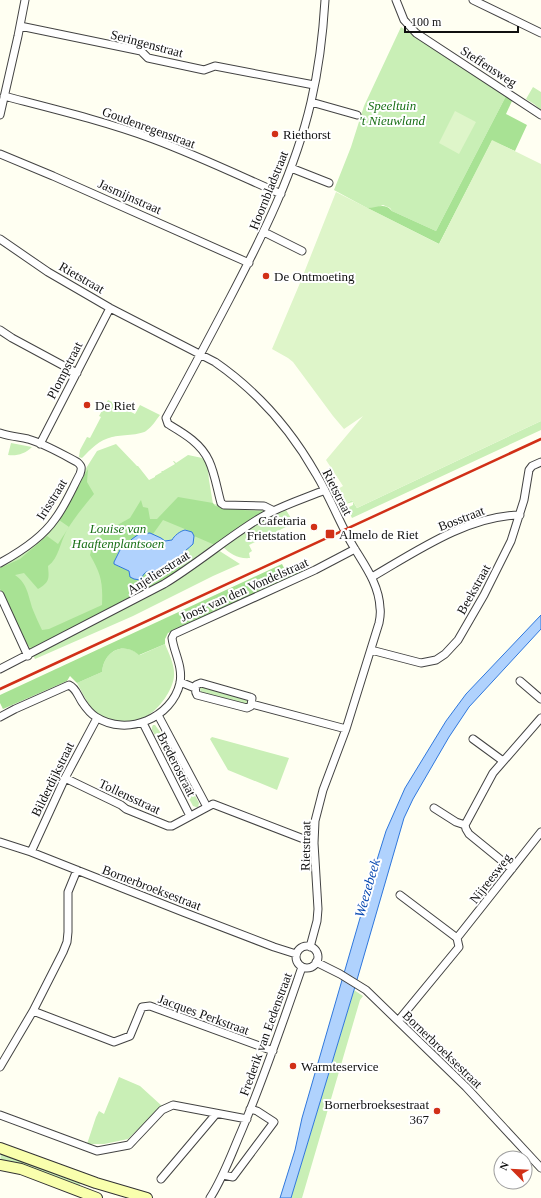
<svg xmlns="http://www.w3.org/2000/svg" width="541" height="1198" font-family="'Times New Roman',serif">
<rect width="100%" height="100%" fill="#fffff2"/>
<path fill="#c9efb6" d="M401 27 506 96 436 231 392 211 390 208 383 205 376 208H367L334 190 351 147 364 106Z
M533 87 541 92V110L534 104 526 99Z
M108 400 135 414 140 405 160 415C156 420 152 427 146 431 141 435 120 435 112 437 99 440 91 449 82 458L79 457 80 450 87 437 90 438 101 417 99 416Z
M541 421V430L352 518 347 508 353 505V502L345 504 352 500 357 508Z
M11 443 32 447C25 454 17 456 8 455Z
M116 444 137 466H138L149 480 155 477V475V476L162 472 161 471H163L175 464 173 461H174L176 463 188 455 207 459 209 480 213 504 270 511 213 544 215 545 184 568 30 650 0 589V566L43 536 97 451Z
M286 510 294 523 249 545 252 551 249 553 250 558C238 559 230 554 222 546L265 519Z
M218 550 240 564 213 576 133 616 35 659 33 655 105 618 171 585 203 560Z
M165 644C169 654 175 665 174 676 173 690 159 709 147 716 132 724 107 723 95 712 89 707 81 690 77 683L102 672C104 651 123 641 140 655Z
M203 685 246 699 248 703 246 705 201 693 200 688Z
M153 725H155L161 733 199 803 198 807H196L193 806 152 730V727Z
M212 737 289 758 277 790 228 770 210 739Z
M354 990 363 996 360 1000 302 1198H291Z
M119 1077 140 1086 162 1106 128 1139 104 1144H87L96 1117 99 1111 104 1114Z
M1 1151 82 1182 77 1188 0 1163Z"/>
<path fill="#a8e294" d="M506 96 512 101 506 114 527 125 515 151 492 141 439 244 367 208C378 208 384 202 392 211L436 231Z
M88 469 87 482 94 494C84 506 75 517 67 530 60 542 59 558 48 566 49 579 50 582 38 589L24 573 15 575C28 584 28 596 33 610 36 617 39 624 42 630L49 629 102 605C103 582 101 574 90 555L93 544 103 533 130 518 141 500 143 507 148 508 150 519H157L178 497 213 503 215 506 230 509 268 512 215 545 194 536 192 532 163 520 153 534 150 533C140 537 130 541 121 548 118 551 116 558 114 562L118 566 129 571V574L140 580C142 577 143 573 146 572 149 570 154 572 159 571 165 568 169 563 176 562L180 567 184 568 175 575 43 643 40 644 31 648 28 645 0 589V568L20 559 47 536 58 544 69 527 59 520Z
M308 562 310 566 304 569 303 571 168 633 165 639V644L139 655C123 641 104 651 102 672L77 683 70 676 67 681 3 709 0 703V695L282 564 286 572Z"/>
<path fill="#def5c9" d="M455 111 476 122 459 154 439 143Z
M492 140 541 164V421L357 508 352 500 345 504 336 490 343 486 326 460 363 416 344 429 333 416 293 362 288 358 272 349 300 283 336 192 439 244Z"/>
<path fill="#b0d2fd" stroke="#2f77dc" d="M185 530 192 532 194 536 193 544C189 548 183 552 179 557 177 559 177 561 175 562 170 565 164 569 158 571 147 575 149 565 140 580L134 579 130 577 129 571 114 564V562L121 548 126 545 132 539 139 534 150 533 161 538 165 541 172 540C174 536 180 531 185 530Z
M541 615V629L469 707 449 737 413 799 404 818 354 990 291 1198H280L295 1150 302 1118 376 863 386 831 405 788 446 721 466 694Z"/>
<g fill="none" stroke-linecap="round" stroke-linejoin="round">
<defs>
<path id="minor" d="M396 0 404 20 416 33 541 115
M473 0 541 33
M20 26 141 51 148 58 204 70 215 66 314 85
M4 96C54 109 104 121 153 139 196 155 238 175 281 194
M311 102 357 115
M0 115 18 36 25 0
M0 154 53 176 249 263
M291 168 329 183
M264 232 302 251
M0 239 48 272 110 308 215 362C257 391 291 430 316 474 328 494 337 516 348 537 360 560 379 581 380 608 381 613 380 618 379 623L346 729 323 790 315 821 314 843 318 909 317 921 310 947
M0 330 12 338 77 373
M0 433C9 436 19 437 28 439 45 444 62 454 77 462 82 466 82 468 80 474 72 489 65 506 55 519 42 538 20 552 0 563
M40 444 110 308
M274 511 264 506 224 505 221 503C217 489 215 474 209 461 201 443 183 433 168 424L166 418C188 378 209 338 230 298 263 235 295 171 311 102 319 68 323 34 325 0
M372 577C415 552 469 515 520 515
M0 595 28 656
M371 650 421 663 436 660 445 654 458 640 484 595 511 541 524 500 529 470 532 466 541 462
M0 669 164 584C197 564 227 538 260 518 280 506 303 499 325 490
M520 681 541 699
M180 682 195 688
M201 683 250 697 252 698 251 706 247 708 197 695C195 692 195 689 196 685Z
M252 704 346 729
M158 715 207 807
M0 717 15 709 69 685C76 688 78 696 82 702 86 708 91 714 96 717 127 737 172 718 180 683 183 666 174 653 172 638L174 634 315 570 355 549
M143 723 190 816
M473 739 503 761
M65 778 121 805 126 809 168 826H172L213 804 314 843
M434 808 456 822 465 825
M0 842 31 852 183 912 274 947 296 954
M31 852 65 778 97 718
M512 869 469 834 466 829 465 825 493 773 541 718
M400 895 457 938
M296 957a11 11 0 1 1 22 0a11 11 0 1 1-22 0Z
M316 962 340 974 366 990 466 1087 541 1168
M33 1011 114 1042 130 1036 142 1007 150 1006 273 1051
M398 1021 459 947 457 938 541 832
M0 1067 33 1011 63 952 67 942 68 932V892L77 870
M0 1115 97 1151 129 1145 162 1110 173 1105 247 1119
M223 1175 233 1177 274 1122 257 1111 250 1109
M161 1179 216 1114
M210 1198C223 1178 231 1155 241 1132 264 1078 283 1022 302 967"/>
<path id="secondary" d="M0 1148 96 1183 147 1198
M0 1165 21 1169 97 1198"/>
</defs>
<use href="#minor" stroke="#434343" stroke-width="9"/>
<use href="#secondary" stroke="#323232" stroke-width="12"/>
<use href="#minor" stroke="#fff" stroke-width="7"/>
<use href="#secondary" stroke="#f9ffad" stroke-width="10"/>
<path stroke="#d13017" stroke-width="2.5" d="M0 689 541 439"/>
</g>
<g fill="#d13017" stroke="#fff" stroke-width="1.5">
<circle cx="275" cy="134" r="4"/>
<circle cx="266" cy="276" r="4"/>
<circle cx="87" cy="405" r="4"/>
<circle cx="314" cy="527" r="4"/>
<rect x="325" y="529" width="10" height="10" rx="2"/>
<circle cx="293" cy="1066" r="4"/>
<circle cx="437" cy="1111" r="4"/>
</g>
<g text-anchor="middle" stroke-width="4" stroke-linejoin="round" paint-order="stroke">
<g font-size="13" fill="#101010" stroke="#fff">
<text transform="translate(147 43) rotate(15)" y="5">Seringenstraat</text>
<text transform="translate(489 66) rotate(33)" y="5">Steffensweg</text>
<text transform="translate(149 127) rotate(20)" y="5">Goudenregenstraat</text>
<text transform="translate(268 190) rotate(-68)" y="5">Hoornbladstraat</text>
<text transform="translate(130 196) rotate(24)" y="5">Jasmijnstraat</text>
<text transform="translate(82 277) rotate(30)" y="5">Rietstraat</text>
<text transform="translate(64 370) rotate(-63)" y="5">Plompstraat</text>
<text transform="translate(338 492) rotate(63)" y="5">Rietstraat</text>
<text transform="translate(51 499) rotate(-58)" y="5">Irisstraat</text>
<text transform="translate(461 518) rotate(-21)" y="5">Bosstraat</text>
<text transform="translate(158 572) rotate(-32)" y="5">Anjelierstraat</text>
<text transform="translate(244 589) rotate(-24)" y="5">Joost van den Vondelstraat</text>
<text transform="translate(473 589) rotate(-61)" y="5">Beekstraat</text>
<text transform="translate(177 764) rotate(63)" y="5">Brederostraat</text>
<text transform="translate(52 779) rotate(-64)" y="5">Bilderdijkstraat</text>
<text transform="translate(130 796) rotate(25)" y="5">Tollensstraat</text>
<text transform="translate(305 846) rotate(-89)" y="5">Rietstraat</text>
<text transform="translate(490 878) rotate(-52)" y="5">Nijreesweg</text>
<text transform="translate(152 887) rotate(21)" y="5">Bornerbroeksestraat</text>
<text transform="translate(204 1014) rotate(20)" y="5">Jacques Perkstraat</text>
<text transform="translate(265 1034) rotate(-70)" y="5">Frederik van Eedenstraat</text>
<text transform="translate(443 1049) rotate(44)" y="5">Bornerbroeksestraat</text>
</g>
<g font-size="13" font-style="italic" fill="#197017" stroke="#fff">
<text x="392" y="110">Speeltuin<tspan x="392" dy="15">'t Nieuwland</tspan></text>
<text x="118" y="533">Louise van<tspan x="118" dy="15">Haaftenplantsoen</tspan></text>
</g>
<g font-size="13" fill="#101010" stroke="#fff" text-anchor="start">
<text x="283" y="139">Riethorst</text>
<text x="274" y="281">De Ontmoeting</text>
<text x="95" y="410">De Riet</text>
<text x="306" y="525" text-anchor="end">Cafetaria<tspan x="306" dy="15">Frietstation</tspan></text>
<text x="339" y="539">Almelo de Riet</text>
<text x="301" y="1071">Warmteservice</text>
<text x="429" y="1109" text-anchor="end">Bornerbroeksestraat<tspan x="429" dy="15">367</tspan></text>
</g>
<g font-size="14" font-style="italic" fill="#0949b1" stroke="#fff">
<text transform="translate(367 888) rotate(-74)" y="5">Weezebeek</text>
</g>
</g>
<g transform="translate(513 1170) rotate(294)"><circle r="19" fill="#ffffff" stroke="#9f9f9f"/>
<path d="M0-3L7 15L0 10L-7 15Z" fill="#d13017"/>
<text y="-6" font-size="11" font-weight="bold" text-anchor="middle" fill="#101010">N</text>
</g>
<path d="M405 26v6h113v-6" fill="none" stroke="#101010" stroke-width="2"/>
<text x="411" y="26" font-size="12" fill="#101010" stroke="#ffffff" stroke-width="3" paint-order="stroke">100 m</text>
</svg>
